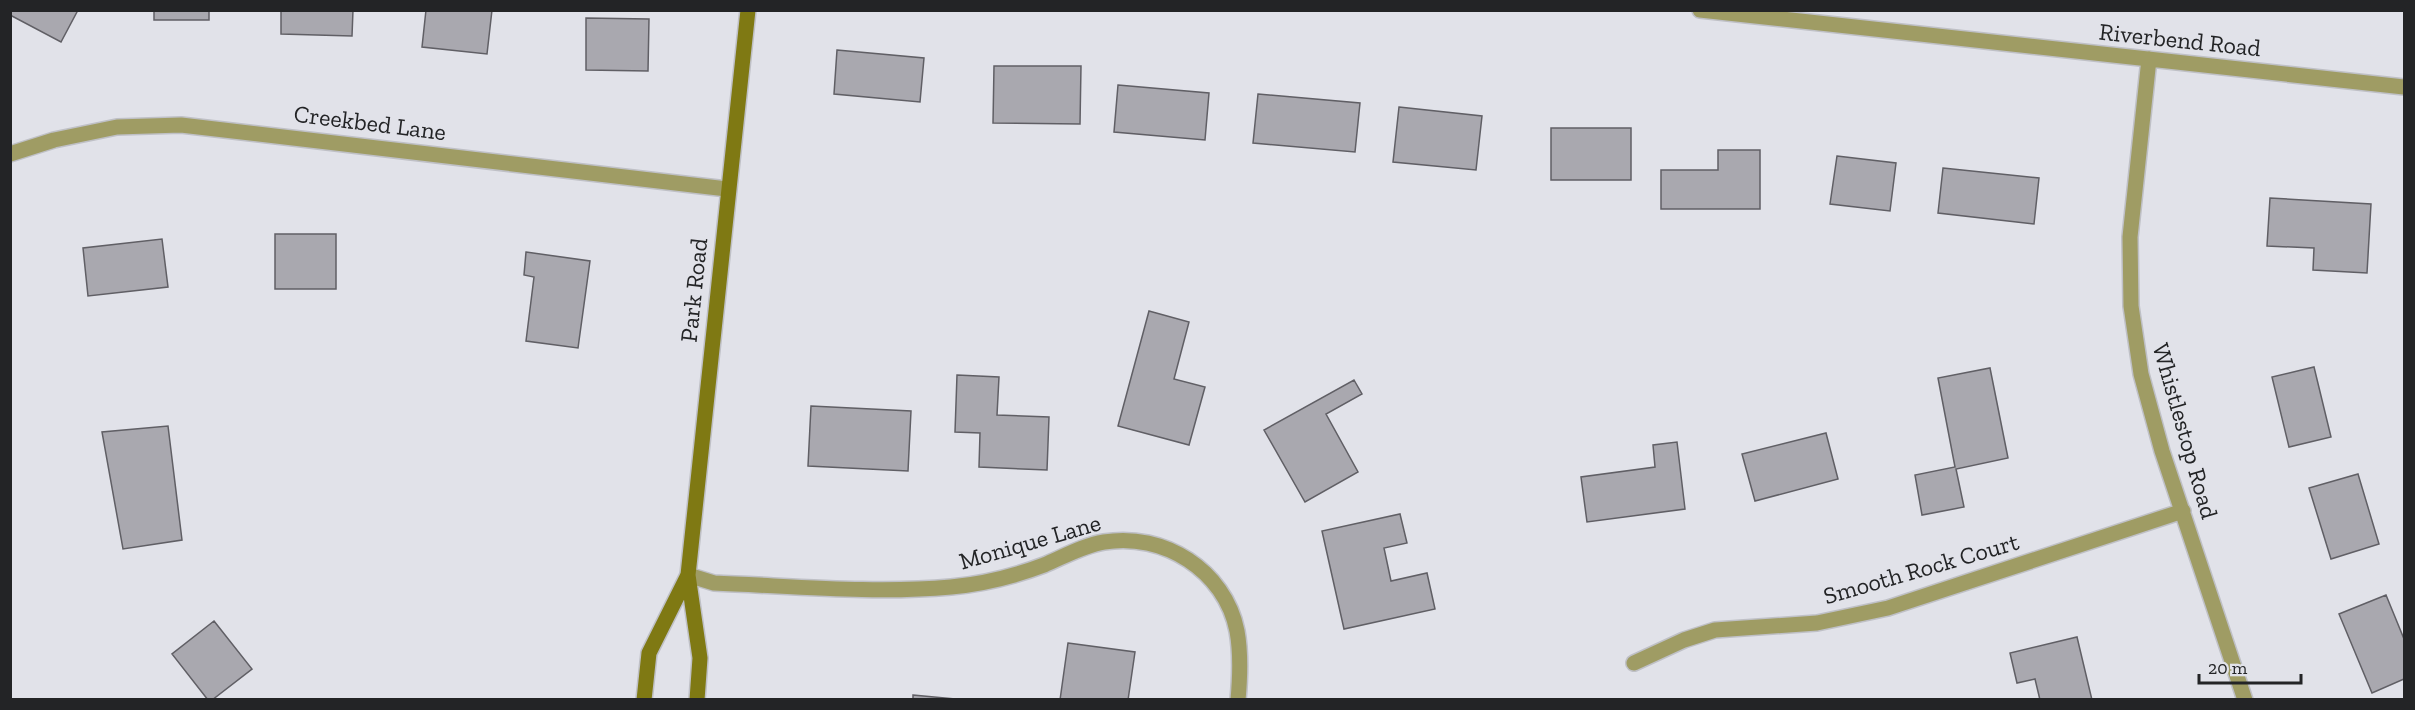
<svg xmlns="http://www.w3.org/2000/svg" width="2415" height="710" font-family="'Zilla Slab',serif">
<rect width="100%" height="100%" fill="#e1e2e9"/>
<path fill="#a9a8af" stroke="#605f65" stroke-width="1.5" d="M10 10H78L61 42 10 15Z
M154 10H209V20H154Z
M281 10H353L352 36 281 34Z
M426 10H492L487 54 422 47Z
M586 18 649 19 648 71 586 70Z
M837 50 924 58 920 102 834 94Z
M994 66H1081L1080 124 993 123Z
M1118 85 1209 93 1205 140 1114 132Z
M1258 94 1360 103 1355 152 1253 143Z
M1399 107 1482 116 1476 170 1393 162Z
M1551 128H1631V180H1551Z
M1718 150H1760V209H1661V170H1718Z
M1837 156 1896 163 1890 211 1830 204Z
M1943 168 2039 178 2034 224 1938 213Z
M2270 198 2371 204 2367 273 2313 270 2314 248 2267 246Z
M275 234H336V289H275Z
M162 239 168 287 88 296 83 248Z
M526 252 590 261 578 348 526 341 534 277 524 275Z
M1149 311 1189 322 1174 379 1205 387 1189 445 1118 426Z
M2314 367 2331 437 2289 447 2272 377Z
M1990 368 2008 458 1956 469 1964 507 1922 515 1915 475 1955 467 1938 378Z
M957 375 999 377 997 415 1049 417 1047 470 979 467 980 433 955 432Z
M1354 380 1362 394 1326 414 1358 472 1305 502 1264 430Z
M811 406 911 411 908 471 808 466Z
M168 426 182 540 123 549 102 432Z
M1826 433 1838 479 1755 501 1742 454Z
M1677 442 1685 509 1587 522 1581 477 1655 467 1653 445Z
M2358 474 2379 544 2331 559 2309 488Z
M1400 514 1407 543 1384 548 1391 581 1427 573 1435 609 1344 629 1322 531Z
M2386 595 2404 639V679L2372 693 2339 614Z
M214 621 252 669 212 700H208L172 654Z
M2077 637 2092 700H2040L2035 679 2017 683 2010 653Z
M1068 643 1135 652 1128 700H1060Z
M913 695 966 700H913Z"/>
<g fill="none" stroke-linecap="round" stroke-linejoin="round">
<defs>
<path id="street" d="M1700 10 2404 87
M2149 59 2130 237 2131 306 2141 374 2162 451 2245 700
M10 154 54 140 117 127 181 125 727 189
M688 575 714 583C793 586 873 594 951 587 982 584 1015 576 1044 565 1063 557 1084 545 1104 542 1163 532 1225 570 1237 631 1241 653 1240 678 1238 700
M1634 663 1684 640 1715 630 1817 623 1888 608 2183 511"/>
<path id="secondary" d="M644 700 649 653 688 575
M697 700 700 658 688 575 748 10"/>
</defs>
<use href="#street" stroke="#bfc0c6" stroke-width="18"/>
<use href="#secondary" stroke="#bfc0c6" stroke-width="18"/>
<use href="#street" stroke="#9f9c64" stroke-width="15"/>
<use href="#secondary" stroke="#7f7913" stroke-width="15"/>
</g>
<g text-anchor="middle" stroke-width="4.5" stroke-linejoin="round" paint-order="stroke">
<g font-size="24" fill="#232426" stroke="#e1e2e9">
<text transform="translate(2180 40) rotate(6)" y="8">Riverbend Road</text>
<text transform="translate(370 123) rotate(7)" y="8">Creekbed Lane</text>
<text transform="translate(694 290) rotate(-84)" y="8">Park Road</text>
<text transform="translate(2185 431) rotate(74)" y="8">Whistlestop Road</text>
<text transform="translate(1030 542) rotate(-16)" y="8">Monique Lane</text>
<text transform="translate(1921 569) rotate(-16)" y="8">Smooth Rock Court</text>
</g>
</g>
<rect width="2415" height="710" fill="none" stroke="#232426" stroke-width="24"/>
<path d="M2199 674v9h102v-9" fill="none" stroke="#232426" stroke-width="3"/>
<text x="2208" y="674" font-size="18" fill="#232426" stroke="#e1e2e9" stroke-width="4.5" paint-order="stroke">20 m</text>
</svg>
